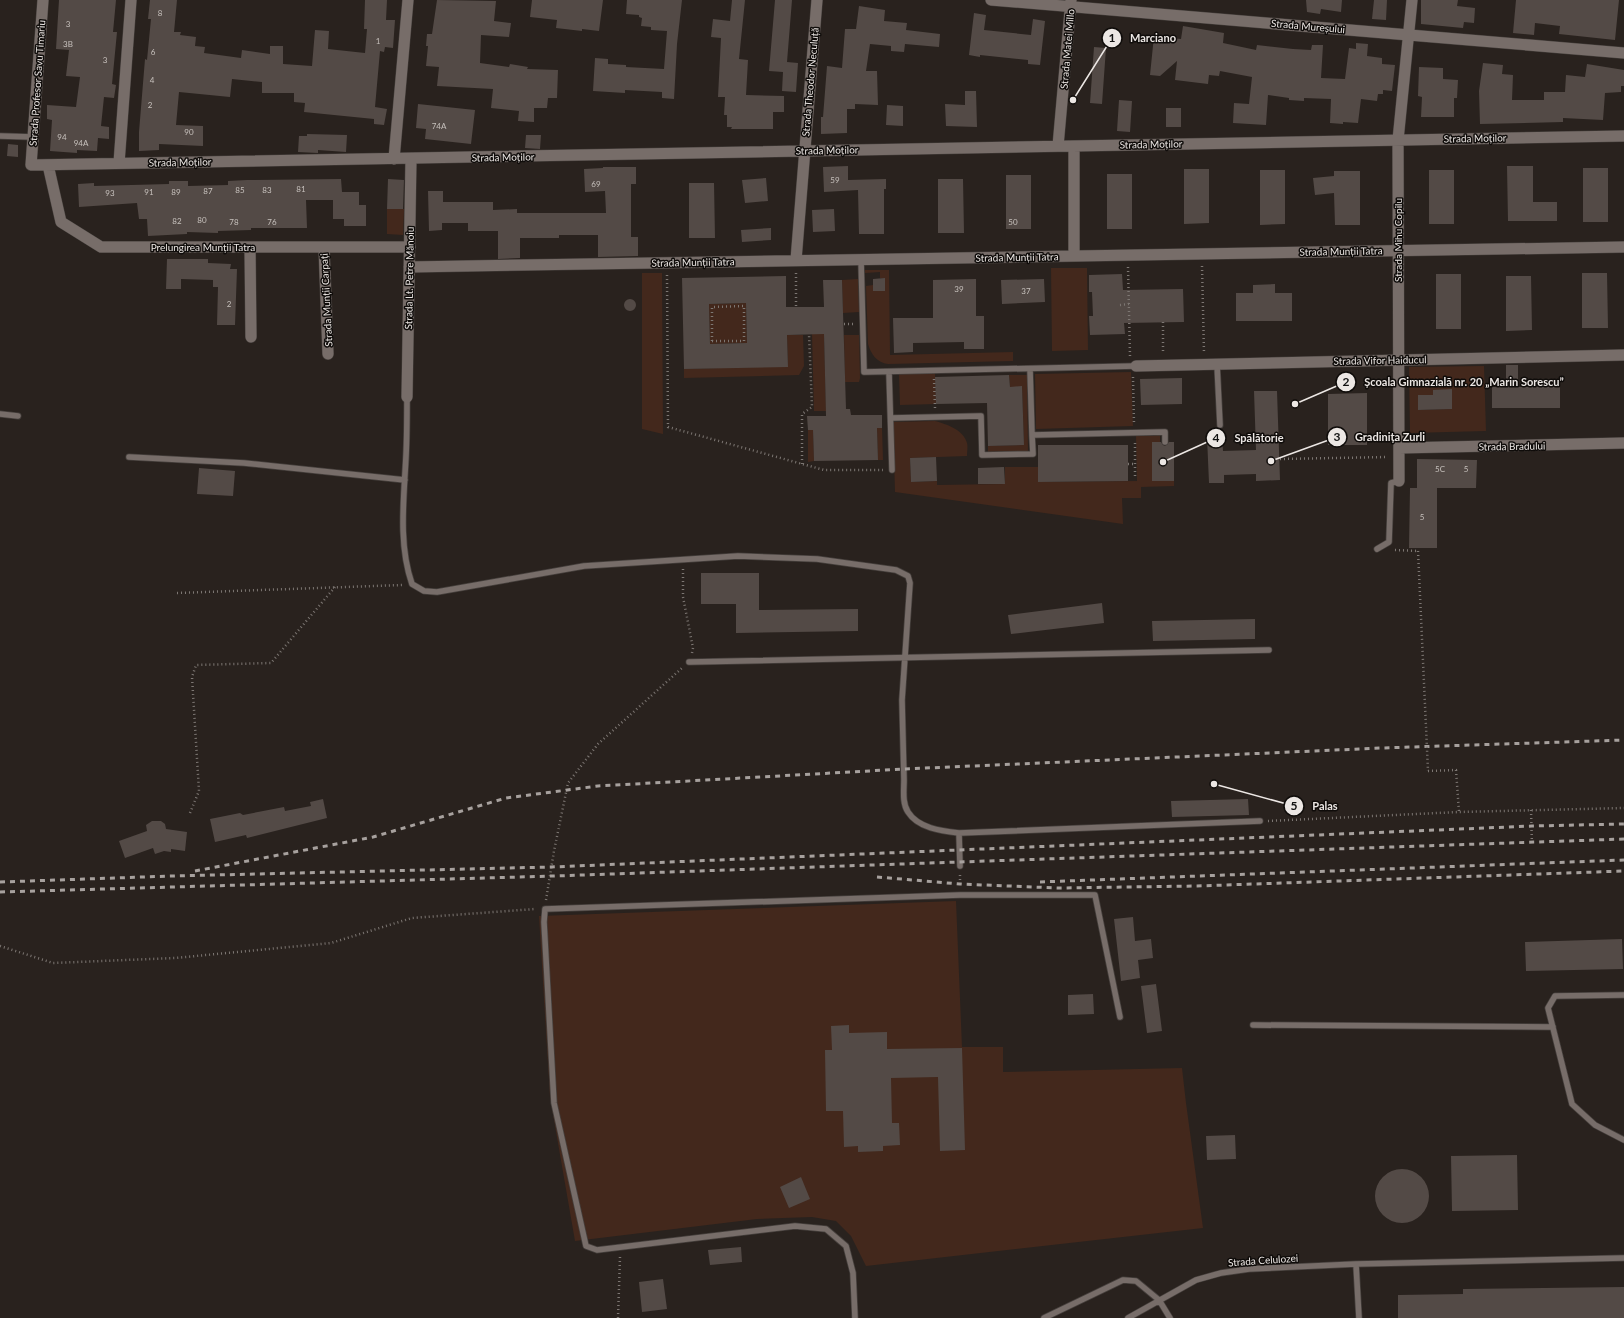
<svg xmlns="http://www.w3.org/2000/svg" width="1624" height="1318" font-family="Lato,sans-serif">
<rect width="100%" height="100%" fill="#29221e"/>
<path fill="#43281c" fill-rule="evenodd" d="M387 209H404L403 235 387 234Z
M1051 268H1087L1088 350 1052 351Z
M865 270H889L890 355 1013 352V361L888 364C877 363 871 354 868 344L866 286 873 285V291H885V279L880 278V272L865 273Z
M642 273H662L663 434 642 429Z
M858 279 859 312 843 313 842 280Z
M746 303 747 343 710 344 709 304Z
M812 334H824L826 411H814Z
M787 335H803L804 366 799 375 684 378V369L788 366Z
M844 335H859L860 378 859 382H845Z
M1484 366 1486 431 1410 433 1409 367ZM1434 390H1452V409L1418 410V395H1433Z
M1131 372 1133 426 1036 429 1035 374Z
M935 373 936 404 900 405 899 374Z
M1009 375H1027L1028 452 988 453V446L1024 445 1022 387H1010Z
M935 421C946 424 964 430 967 443 968 447 967 452 967 456L910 458 911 482 937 481V485L1005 484V467H1038V482L1137 481 1136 436 1160 435V442L1153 481H1174V486L1141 487V498H1122L1123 524 895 492 893 422Z
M877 428H882L883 460H878Z
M808 430H813L814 461 808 462Z
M956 901 962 1047H1003V1072L1182 1068 1186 1103 1203 1228 866 1266 851 1236 836 1221 812 1217 757 1219 575 1241 550 1097 539 916Z"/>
<path fill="#534a46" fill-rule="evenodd" d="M59 0H116L113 32H117L112 84 116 85 114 98 104 97 101 126 109 127V139L98 138 97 151 77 150V153L50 151 52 120 47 119V105L76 107 80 77 66 76 69 50 56 49Z
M150 0H177L174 32H181L180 35 196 37 195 46 205 47 204 53 241 58 242 50 270 54V46H283V64L312 66 315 30 329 31 328 49 365 53 367 29H364L365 0H387L386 20H395L393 48 385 47 384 52 380 51 375 107 387 109 384 125 374 124V119L304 112 305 103 294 102V93H262V82L232 79 230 97 179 92 176 125 203 126V146L159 144V150L139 151V132L145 59 147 60 151 19H148Z
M437 0 496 1 494 21 511 23 509 37 481 35 480 63 509 67 510 64 528 67 527 69 558 70 557 98H548L547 108H534V122L518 121 519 111 491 108 493 89 437 86 439 67 426 66 428 46H426L427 34H432Z
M532 0H603L599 31 582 29V31L556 28 557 20 530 17Z
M627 0H682L677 44 674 99 662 98V92L625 90V93L593 91 595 58 608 59V64L626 65V67L664 69 667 31 651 30V27L641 26 642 18 639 17V15L626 14Z
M732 0H745L739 59 748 60 746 95 784 96V112H773V129H731L732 127H727V115H724L725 97H718L721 38 711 37 713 19 730 21Z
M775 0H792L787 62 798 63 796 92 782 91 783 72 769 71Z
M1306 0H1342L1341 12 1321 9 1320 14 1307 12Z
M1374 0H1387L1386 20 1372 19Z
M1421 0H1458L1457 6 1475 8 1474 23 1464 22 1463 28 1421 24Z
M1516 0H1619L1615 40 1559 34 1560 26 1535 23 1534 35 1513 33Z
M859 6 885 10 884 21 907 23 906 30 940 34 939 47 905 44 904 52 891 51V46L870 44 866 71H877L878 105 855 104V109H847V133L821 134V117H823L827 66 842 68 845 29H856Z
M974 13 986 15 984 30 1031 35 1033 19 1045 21 1040 65 1028 64V60L980 55V57L969 55Z
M1183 26 1224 33 1223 43 1256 50 1257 45 1293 49 1311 50 1312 45H1323L1321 78 1345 79 1349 48 1356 49V43L1368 44 1367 56 1382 58V64L1395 65 1392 91 1383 90V94H1378L1377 101 1361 99 1358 123 1343 122V124L1330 123 1331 99 1304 98V101L1289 100V98L1268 95 1266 125 1233 123 1234 103 1249 104 1252 77 1220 71 1219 76 1209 75 1208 84 1175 80 1177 61 1160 76 1150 75 1154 36 1181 39Z
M1094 47 1106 48 1102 104 1090 103Z
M1483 63 1503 65 1502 74 1513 75 1512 100H1544V92H1565L1566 75 1585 77 1587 64 1624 70V86H1621V92L1605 93 1603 120 1563 118V122L1480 124 1479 91Z
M1419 67 1443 68V79L1458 80 1457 98H1454V117H1421L1422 97 1418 96Z
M965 91H976L977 127 946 126 945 104 965 105Z
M1119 100 1132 101 1130 132 1117 131Z
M418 104 475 110 471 144 425 139 426 129 416 128Z
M887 105 903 106V126L886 125Z
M1166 108H1181V127H1166Z
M307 134 347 135 346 152 318 150V153L298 152 299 136H307Z
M526 135H541L540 149 525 148Z
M8 144 18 145V157L7 156Z
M848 166V180L886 179V189H884V234H859L858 190 824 192 823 167Z
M1507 166H1533V202H1557V221H1508Z
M603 167H636V184H631V237H638V256L598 257V235H559V238H520V258L498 259V231H468V223H442V230L429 231 428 191H443V202H493V210L517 209V213H606L605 191 585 192 584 169 603 168Z
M1583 168H1608V222H1583Z
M1184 169H1209V223L1184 224Z
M1260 170H1285V224L1260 225Z
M1429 170H1454V224H1429Z
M1334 171H1360V225H1335L1334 193 1315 195 1313 178 1334 176Z
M1107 174H1132V229H1107Z
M1006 175H1031V229H1006Z
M766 178 768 201 745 203 742 180Z
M341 179 342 192H359V205H366V226H344V219H333V200H306L307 228H251V230L218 231V233L187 232V234L148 236 147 219H139L137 203 79 207 78 184 94 183V186L169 184V181H188V186L228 185V181L247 180Z
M388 179 404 180 403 209H387Z
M938 179H963L964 233H938Z
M689 183H714L715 238H689Z
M834 209 835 231 813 232 812 210Z
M771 228V240L742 242 741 230Z
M167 259H208V263L231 264 230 269H237L235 325H217L218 287H213V280L181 279V289H166Z
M1582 273H1607L1608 328H1582Z
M1122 274 1123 290 1183 289 1184 322 1124 323 1125 334 1090 335 1089 316H1093L1092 292H1089V275Z
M1436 274H1461V329H1436Z
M786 276V307H824L823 280H842L846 409H850L851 415H882V428H877L878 460 814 461 813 430H808L807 416H826L824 334 787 335 788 367 684 369 682 278ZM746 303 747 343 710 344 709 304Z
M1506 276H1531L1532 330 1506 331Z
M885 278V291H873V279Z
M976 279V316H984V349H964V342L913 343V352L894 353 893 318H933V280Z
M1044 279 1045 302 1002 304 1001 280Z
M1275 284V293H1292V321H1236V293H1253V285Z
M624 305a6 6 0 1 1 12 0a6 6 0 1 1-12 0Z
M1506 365H1518V387L1560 386V408H1492V387H1506Z
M1009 375 1010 387 1022 386 1024 445 988 446 987 403 936 404 935 377Z
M1182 378V404L1141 405 1140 379Z
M1452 389V409L1418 410V395H1433V390Z
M1254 391H1277L1280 480 1256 481V474L1224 475V483H1209L1207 437 1222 436 1223 451 1256 450Z
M1367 393V445H1328V394Z
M1152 442H1161L1163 445 1165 446 1169 442H1174V481H1152Z
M1038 445H1128V481L1038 482Z
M936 457 937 481 911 482 910 458Z
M1417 459 1477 460 1476 488H1437V548H1409L1410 488H1417Z
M1004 467 1005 484H978V468Z
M199 468 235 471 233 496 197 494Z
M701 573H759V610L858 609V631L736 633V604H701Z
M1102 603 1104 623 1011 634 1008 615Z
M1255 619V639L1153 641 1152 621Z
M323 799 327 818 247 838 246 835 215 842 210 819 240 813 243 815 284 807 285 811 311 806 310 802Z
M1248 799 1249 815 1172 817 1171 801Z
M152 821H161L165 824 166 829 187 832 185 851 171 849V852L164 851 155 854 153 848 125 858 119 841 147 831 146 825Z
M1133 917 1135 941 1151 939 1153 958 1138 960 1140 978 1121 981 1114 919Z
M1622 939 1623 969 1526 971 1525 942Z
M1156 984 1162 1031 1147 1033 1141 986Z
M1093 994 1094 1014 1068 1015V995Z
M849 1025V1033L887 1032V1049L962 1048 965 1150 940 1151 938 1077 891 1078 892 1123H899L900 1145 883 1146V1151L858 1152V1146L844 1147 843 1111H826L825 1050H832L831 1026Z
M1235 1135 1236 1159 1207 1160 1206 1136Z
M1517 1155 1518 1210 1452 1211 1451 1156Z
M1375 1196a27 27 0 1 1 54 0a27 27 0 1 1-54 0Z
M801 1177 810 1199 789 1208 780 1187Z
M741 1247 742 1262 710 1265 708 1250Z
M663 1279 667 1309 642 1312 639 1282Z
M1624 1287V1318H1398V1295L1463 1294V1289Z"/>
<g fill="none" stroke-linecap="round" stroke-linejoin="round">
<defs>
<path id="service" d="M0 136 33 137
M861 259 864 372 1136 366
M1217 364 1220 425
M1030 369 1032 435 1165 432V442
M889 372 892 470
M407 397C407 416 407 436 406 456 404 498 398 544 412 584L424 591 437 592 584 566 738 556 817 559 896 570 908 576 910 583 902 700 904 780C904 790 902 803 908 812 918 828 941 831 959 833L1260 821
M0 414 18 416
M891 418 981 416 982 455 1033 454 1032 435
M129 457 244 463 405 480
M1377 549 1389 542 1391 483 1399 481
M689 662 1269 650
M959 833 960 866
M1624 995 1555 996 1548 1008 1572 1104 1595 1125 1624 1140
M1253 1025 1553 1027
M1356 1264 1624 1258
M855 1318 853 1273 846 1246 826 1229 795 1226 597 1250 586 1246 554 1103 544 922 545 909 960 895H1095L1120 1017
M1044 1318 1123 1280 1136 1281 1159 1300 1170 1318
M1128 1318 1196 1280 1221 1273 1249 1269 1356 1264 1359 1318"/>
<path id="minor" d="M43 0 31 165 1624 136
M991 0 1624 53
M1058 146 1071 0
M394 159 408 0
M119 163 131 0
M48 165 61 222 101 247H410
M250 247 251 337
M324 247 328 354
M1074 256V146
M796 260 817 0
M409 267 1624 247
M1136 366 1624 355
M407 397 411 159
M1399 448 1624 443
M1399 481 1398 140 1412 0"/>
</defs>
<use href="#service" stroke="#46403d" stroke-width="7"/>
<use href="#minor" stroke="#46403d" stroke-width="12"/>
<path stroke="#7d7773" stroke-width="2.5" stroke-dasharray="1 3" stroke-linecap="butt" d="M1202 266 1204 353
M1128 267 1130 356
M796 273V307
M667 275 668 427 824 470H883
M1120 305 1129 304
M1163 322V353
M844 324H853
M712 341H744V306L712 307V344
M1133 377 1134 424
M934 379 935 408
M1135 443V479
M1280 459 1387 457
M802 464V414L812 407 809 334
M1128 464H1135
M1395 550 1418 551
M683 569V597L693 648 692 653
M177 593 402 585
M1428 771 1456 770 1459 812
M1531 810 1532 845
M190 813 199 791 192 677 196 665 271 663 335 587
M1268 821 1459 812 1624 808
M960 875V886
M546 900 554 851 568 783 598 744 682 668
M0 946 53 963 175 958 331 943 412 918 535 909
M618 1318 620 1257"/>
<use href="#service" stroke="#776d69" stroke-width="5.5"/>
<use href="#minor" stroke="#776d69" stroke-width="11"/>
<path stroke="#a7a19e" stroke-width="3" stroke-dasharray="5 5" stroke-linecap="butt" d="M195 871 373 837 506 798 598 786 904 769 1382 748 1624 740
M877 877 960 884 1058 888 1197 886 1624 871
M0 882 172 876 551 867 1532 826 1624 824
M1040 882 1624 860
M0 892 554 876 1624 839"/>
<path stroke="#7d7773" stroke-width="2.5" stroke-dasharray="1 3" stroke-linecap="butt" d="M1418 551 1428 771"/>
</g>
<g text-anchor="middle" stroke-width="3" stroke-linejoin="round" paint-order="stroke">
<g font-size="8" fill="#c6c0bc">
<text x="160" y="16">8</text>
<text x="68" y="27">3</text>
<text x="378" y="44">1</text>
<text x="68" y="47">3B</text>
<text x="153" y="55">6</text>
<text x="105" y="63">3</text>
<text x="152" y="83">4</text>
<text x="150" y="108">2</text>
<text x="439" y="129">74A</text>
<text x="189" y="135">90</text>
<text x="62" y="140">94</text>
<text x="81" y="146">94A</text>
<text x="835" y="183">59</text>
<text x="596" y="187">69</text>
<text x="301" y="192">81</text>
<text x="240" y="193">85</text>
<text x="267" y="193">83</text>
<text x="208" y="194">87</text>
<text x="149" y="195">91</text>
<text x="176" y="195">89</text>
<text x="110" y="196">93</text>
<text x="202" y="223">80</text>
<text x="177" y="224">82</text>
<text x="234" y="225">78</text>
<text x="272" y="225">76</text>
<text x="1013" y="225">50</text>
<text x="959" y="292">39</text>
<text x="1026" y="294">37</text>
<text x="229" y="307">2</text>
<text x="1440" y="472">5C</text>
<text x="1466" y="472">5</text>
<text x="1422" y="520">5</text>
</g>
<g font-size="10" fill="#ece7e4" stroke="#0f0c0a">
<text transform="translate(1308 26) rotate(5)" y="4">Strada Mureșului</text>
<text transform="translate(1067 49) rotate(-85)" y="4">Strada Matei Millo</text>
<text transform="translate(810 82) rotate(-85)" y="4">Strada Theodor Neculuță</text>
<text transform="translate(37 83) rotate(-86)" y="4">Strada Profesor Savu Timariu</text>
<text transform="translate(1475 138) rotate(-1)" y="4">Strada Moților</text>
<text transform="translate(1151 144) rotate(-1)" y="4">Strada Moților</text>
<text transform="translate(827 150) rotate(-1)" y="4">Strada Moților</text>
<text transform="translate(503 157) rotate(-1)" y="4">Strada Moților</text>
<text transform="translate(180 162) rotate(-1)" y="4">Strada Moților</text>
<text transform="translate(1398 240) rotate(-90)" y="4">Strada Mihu Copilu</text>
<text x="203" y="251">Prelungirea Munții Tatra</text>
<text transform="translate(1341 251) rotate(-1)" y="4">Strada Munții Tatra</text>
<text transform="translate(1017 257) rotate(-1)" y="4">Strada Munții Tatra</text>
<text transform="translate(693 262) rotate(-1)" y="4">Strada Munții Tatra</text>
<text transform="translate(409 278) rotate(-89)" y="4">Strada Lt. Petre Mănoiu</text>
<text transform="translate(326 300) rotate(-93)" y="4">Strada Munții Carpați</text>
<text transform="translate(1380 360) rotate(-1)" y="4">Strada Vifor Haiducul</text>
<text transform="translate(1512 446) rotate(-1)" y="4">Strada Bradului</text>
<text transform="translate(1263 1260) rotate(-4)" y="4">Strada Celulozei</text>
</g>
</g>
<path fill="none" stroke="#ece7e4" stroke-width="1.5" d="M1073 100L1112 38M1295 404L1346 382M1271 461L1337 437M1163 462L1216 438M1214 784L1294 806"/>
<g fill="#ece7e4" stroke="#0f0c0a" stroke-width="1.5">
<circle cx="1073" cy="100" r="4"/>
<circle cx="1295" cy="404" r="4"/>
<circle cx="1271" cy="461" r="4"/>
<circle cx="1163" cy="462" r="4"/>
<circle cx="1214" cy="784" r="4"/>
<circle cx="1112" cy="38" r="10"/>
<circle cx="1346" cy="382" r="10"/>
<circle cx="1337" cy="437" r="10"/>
<circle cx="1216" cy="438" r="10"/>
<circle cx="1294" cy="806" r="10"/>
</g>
<g font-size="12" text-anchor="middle" font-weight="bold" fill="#111">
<text x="1112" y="42">1</text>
<text x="1346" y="386">2</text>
<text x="1337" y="441">3</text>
<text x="1216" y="442">4</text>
<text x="1294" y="810">5</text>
</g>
<g font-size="11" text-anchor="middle" font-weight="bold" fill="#ece7e4" stroke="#0f0c0a" stroke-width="3" stroke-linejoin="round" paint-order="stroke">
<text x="1153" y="42">Marciano</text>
<text x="1464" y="386">Școala Gimnazială nr. 20 „Marin Sorescu”</text>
<text x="1390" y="441">Gradinița Zurli</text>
<text x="1259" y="442">Spălătorie</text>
<text x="1325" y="810">Palas</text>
</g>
</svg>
